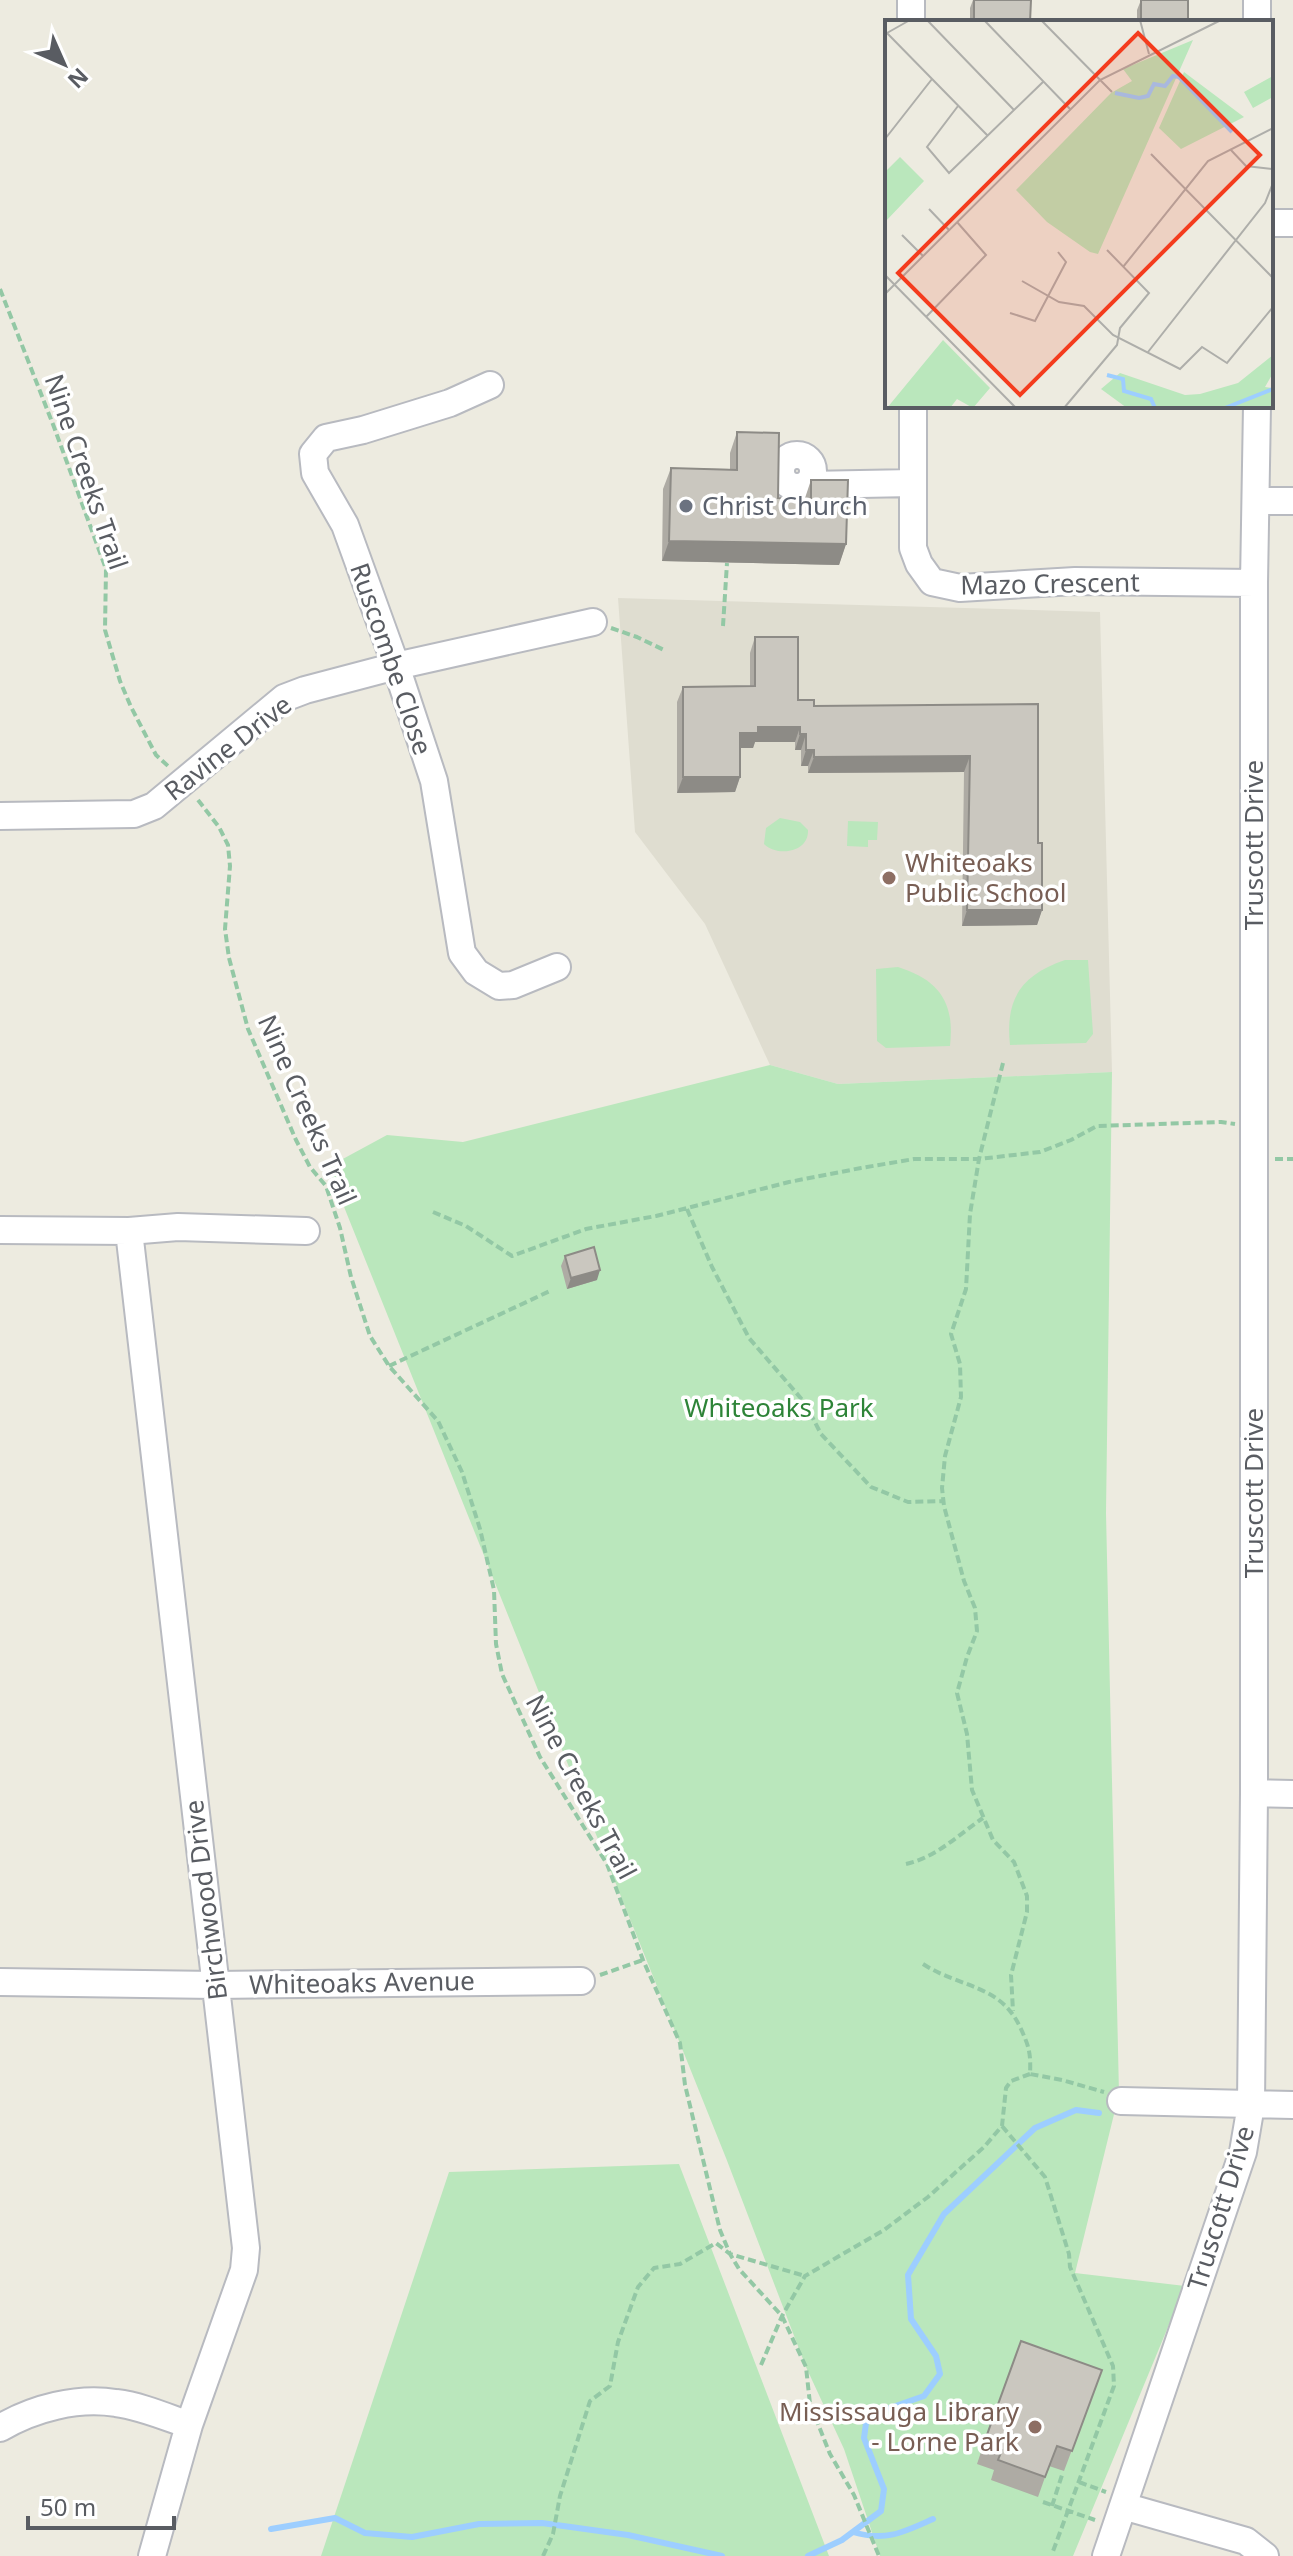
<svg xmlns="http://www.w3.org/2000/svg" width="1293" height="2556" font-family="'Noto Sans',sans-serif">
<rect width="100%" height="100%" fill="#edebe0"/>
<path fill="#dfddd0" d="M618 598 1100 612 1112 1072 838 1084 770 1065 705 924 635 832Z"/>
<path fill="#bae7bc" d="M780 818 800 822 808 830C809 853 777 857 764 844L766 828Z
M848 821 878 822 877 840H868V847L847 846Z
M1065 960H1088L1093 1034 1086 1043 1010 1045C1005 999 1021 975 1065 960Z
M898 967C939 980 955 1002 950 1046L886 1048 877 1041 876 969Z
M770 1065 838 1084 1112 1072 1106 1513 1119 2094 1075 2273 1185 2286 1073 2556H880L844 2449 806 2367 726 2158 328 1167 387 1135 463 1142Z
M679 2164 829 2556H321L449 2172Z"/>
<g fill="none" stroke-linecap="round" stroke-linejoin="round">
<path stroke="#9dceff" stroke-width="6" d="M271 2529 335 2518 365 2533 412 2537 479 2524 542 2523 628 2535 722 2556
M853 2532C886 2542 904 2532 933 2519
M808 2556 842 2540 881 2511 884 2489 864 2438 867 2416 924 2396 940 2374 936 2356 911 2319 908 2275 944 2214 1035 2128 1076 2110 1099 2113"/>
<defs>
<path id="minor" d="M911 0V22
M1257 0V22
M1271 223H1293
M490 385 450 403 363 430 326 438 313 454 315 473 345 525 396 666 434 781 462 953 476 972 499 986 513 985 557 967
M913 406V548L919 564 932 582 960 588 1075 581 1254 583
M781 471a16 16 0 1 1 32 0a16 16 0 1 1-32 0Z
M807 485 913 483
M1257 501H1293
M0 816 134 814 154 806 284 698 305 690 396 666 593 622
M0 1230 129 1231 178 1227 306 1231
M129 1231 246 2248 244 2270 189 2425 152 2556
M1254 1793 1293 1794
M0 1982 215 1985 581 1981
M1121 2101 1293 2105
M0 2428C34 2408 77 2397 116 2403 141 2406 166 2417 189 2425
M1123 2506 1246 2541 1265 2556
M1106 2556 1243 2152 1251 2105 1254 1793V583L1257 406"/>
</defs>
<use href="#minor" stroke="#b8bac0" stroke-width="30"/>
<path stroke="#93c8a5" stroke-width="4" stroke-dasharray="8 4" stroke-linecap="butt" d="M0 289 54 427 106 569 105 630 120 681 131 707 156 755 168 766
M723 626 727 563
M611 628 637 637 664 650
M198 800 219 827 228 845 230 866 225 929 229 958 248 1029 296 1140 310 1167 326 1186 340 1228 351 1277 370 1336 389 1366 438 1421 462 1472 480 1529 494 1590 496 1644 502 1674 540 1757 607 1864 643 1960 680 2043 685 2085 720 2230 730 2254 739 2269 782 2316 806 2367 810 2404 830 2454 854 2495 879 2556
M1003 1063 979 1159 970 1214 966 1289 951 1334 960 1364 961 1397 945 1456 942 1488 944 1506 964 1581 975 1608 977 1631 967 1657 957 1693 967 1734 972 1790 993 1840 1014 1862 1027 1896V1912L1011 1975 1013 2011
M1275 1159H1293
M687 1209 712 1267 749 1338 805 1403 821 1434 871 1487 908 1502 944 1501
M433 1212 466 1226 512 1256 586 1229 656 1216 789 1182 861 1168 914 1159H979L1040 1152 1071 1140 1097 1126 1221 1122 1235 1124
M389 1366 550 1291
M906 1864C937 1857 958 1835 983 1818
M923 1964C960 1988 1000 1984 1020 2027 1029 2046 1031 2053 1030 2074L1062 2080 1104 2092
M600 1975 643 1960
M1002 2126 1045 2177 1069 2254 1070 2267 1113 2366 1114 2386 1052 2554
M761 2365 782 2316 805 2276 884 2230 928 2197 984 2147 1002 2126 1006 2088 1011 2081 1030 2074
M1079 2482 1106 2492
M1043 2502 1095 2520
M1052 2506 1062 2475
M543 2556 553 2534 560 2496 590 2401 610 2386 618 2342 638 2287 654 2268 680 2264 716 2243 730 2254 805 2276"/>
<use href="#minor" stroke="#fff" stroke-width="26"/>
</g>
<path fill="#aeaba4" d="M973 0H1031L1030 22H970V8Z
M1141 0 1188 22H1137V10Z
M737 432 778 498H805L811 480 846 544 839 565 662 561 663 489 671 468 730 469V453Z
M755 637 798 700 814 706 1038 704V843L1042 910 1037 925 962 926 964 772 808 773V766H801V750H795V742H755L753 748H740V777L735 792 677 793V702L683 687 750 686V653Z
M565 1256 597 1280 567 1289 561 1266Z
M1102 2370 1064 2471 1049 2466 1038 2497 991 2480 994 2470 977 2464 984 2443Z"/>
<path fill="#8d8b86" d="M669 541 846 544 839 565 662 561Z
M758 727H800L795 742H755L753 748H735L740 733Z
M800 734H806L801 750H795Z
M806 750H814L808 766H801Z
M970 756 964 772 808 773 814 757Z
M683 777H740L735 792 677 793Z
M967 910H1042L1037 925 962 926Z
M600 1270 597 1280 567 1289 571 1278Z"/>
<path fill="#cac7bf" stroke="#8d8b86" stroke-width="2" d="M974 0H1031L1030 22H974Z
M1141 0H1188V22H1141Z
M737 432 779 433 778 498 811 499V480H848L846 544 669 541 671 468 737 470Z
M755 637H798V700H814V706L1038 704V843H1042V910H967L970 756 814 757V750H806V734H800V727H758V733H740V777H683V687L755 686Z
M594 1247 600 1270 571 1278 565 1256Z
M1021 2341 1102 2370 1072 2451 1057 2446 1045 2477 998 2460 1002 2450 984 2443Z"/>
<circle fill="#6b7280" stroke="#fff" stroke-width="3" cx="686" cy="506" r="8"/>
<g fill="#8d6e63" stroke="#fff" stroke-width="3">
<circle cx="889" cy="878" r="8"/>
<circle cx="1035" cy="2427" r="8"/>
</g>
<g text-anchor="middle" stroke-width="7" stroke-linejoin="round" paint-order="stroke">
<g font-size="26" fill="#595c62" stroke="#fff">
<text transform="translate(86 472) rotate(71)" y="9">Nine Creeks Trail</text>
<text transform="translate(1050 584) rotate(-1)" y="9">Mazo Crescent</text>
<text transform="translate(391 659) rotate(71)" y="9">Ruscombe Close</text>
<text transform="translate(228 748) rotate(-38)" y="9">Ravine Drive</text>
<text transform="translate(1254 845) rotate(-90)" y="9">Truscott Drive</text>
<text transform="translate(307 1110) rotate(66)" y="9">Nine Creeks Trail</text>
<text transform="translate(1254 1493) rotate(-90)" y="9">Truscott Drive</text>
<text transform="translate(581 1787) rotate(62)" y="9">Nine Creeks Trail</text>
<text transform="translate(206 1900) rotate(-97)" y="9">Birchwood Drive</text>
<text transform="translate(362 1983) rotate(-1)" y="9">Whiteoaks Avenue</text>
<text transform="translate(1221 2208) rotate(-73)" y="9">Truscott Drive</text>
</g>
<g font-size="26" fill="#5b616d" stroke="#fff" text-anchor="start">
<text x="702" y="515">Christ Church</text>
</g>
<g font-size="26" fill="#785e54" stroke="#fff" text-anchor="start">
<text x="905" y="872">Whiteoaks<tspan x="905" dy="30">Public School</tspan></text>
<text x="1019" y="2421" text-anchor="end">Mississauga Library<tspan x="1019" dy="30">- Lorne Park</tspan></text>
</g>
<g font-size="26" fill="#2e8438" stroke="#fff">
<text x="779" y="1417">Whiteoaks Park</text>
</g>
</g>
<g transform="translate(885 20)">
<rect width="388" height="388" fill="#edebe0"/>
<path d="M308 20 213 234 205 232 162 202 131 170 226 73 247 61 238 49ZM299 52 359 97 296 129 274 108ZM388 56V77L368 88 359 72ZM15 137 39 161 0 202V152ZM58 320 105 368 88 388 72 379 65 388H2ZM388 335V353L380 367 388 368V388H242L216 369 235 353 300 375 315 374 353 363Z" fill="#bae7bc"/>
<path fill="none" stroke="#9dceff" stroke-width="4" d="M230 73 254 78 263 76 269 64 280 66 288 56 294 57 347 112M222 355 238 359 239 371 266 379 270 388M340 388 388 369"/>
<path fill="none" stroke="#aeaeaa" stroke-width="2" d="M42 0 129 90M99 0 185 89M156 0 227 72M255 0 264 34M0 11 103 116M2 13 25 0M73 86 42 127 64 153 159 61M0 119 47 59M345 129 361 146 388 149M266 134 388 258M44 189 64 210M17 215 38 236M238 247 323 141 388 108M0 255 131 388M137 261 174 282 199 286 228 315 295 349 317 327 342 343 388 287M0 274 215 60 336 0M125 293 150 301 181 242 173 232M41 297 101 235 72 202M263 332 380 183 388 163M179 388 232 325 235 308 264 273 222 230"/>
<path fill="#f43c1e" fill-opacity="0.15" stroke="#f43c1e" stroke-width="4" d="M253 13 375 135 135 375 13 253Z"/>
<rect width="388" height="388" fill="none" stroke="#595c62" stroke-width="4"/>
</g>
<g transform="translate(64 64) rotate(135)" stroke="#ffffff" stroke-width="6" paint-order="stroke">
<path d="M0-6L14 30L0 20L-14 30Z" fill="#595c62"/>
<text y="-12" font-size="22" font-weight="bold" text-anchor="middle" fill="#595c62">N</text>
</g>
<path d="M28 2516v12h146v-12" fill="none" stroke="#595c62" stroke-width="4"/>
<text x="40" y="2516" font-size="24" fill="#595c62" stroke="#ffffff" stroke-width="6" paint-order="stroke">50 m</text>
</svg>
